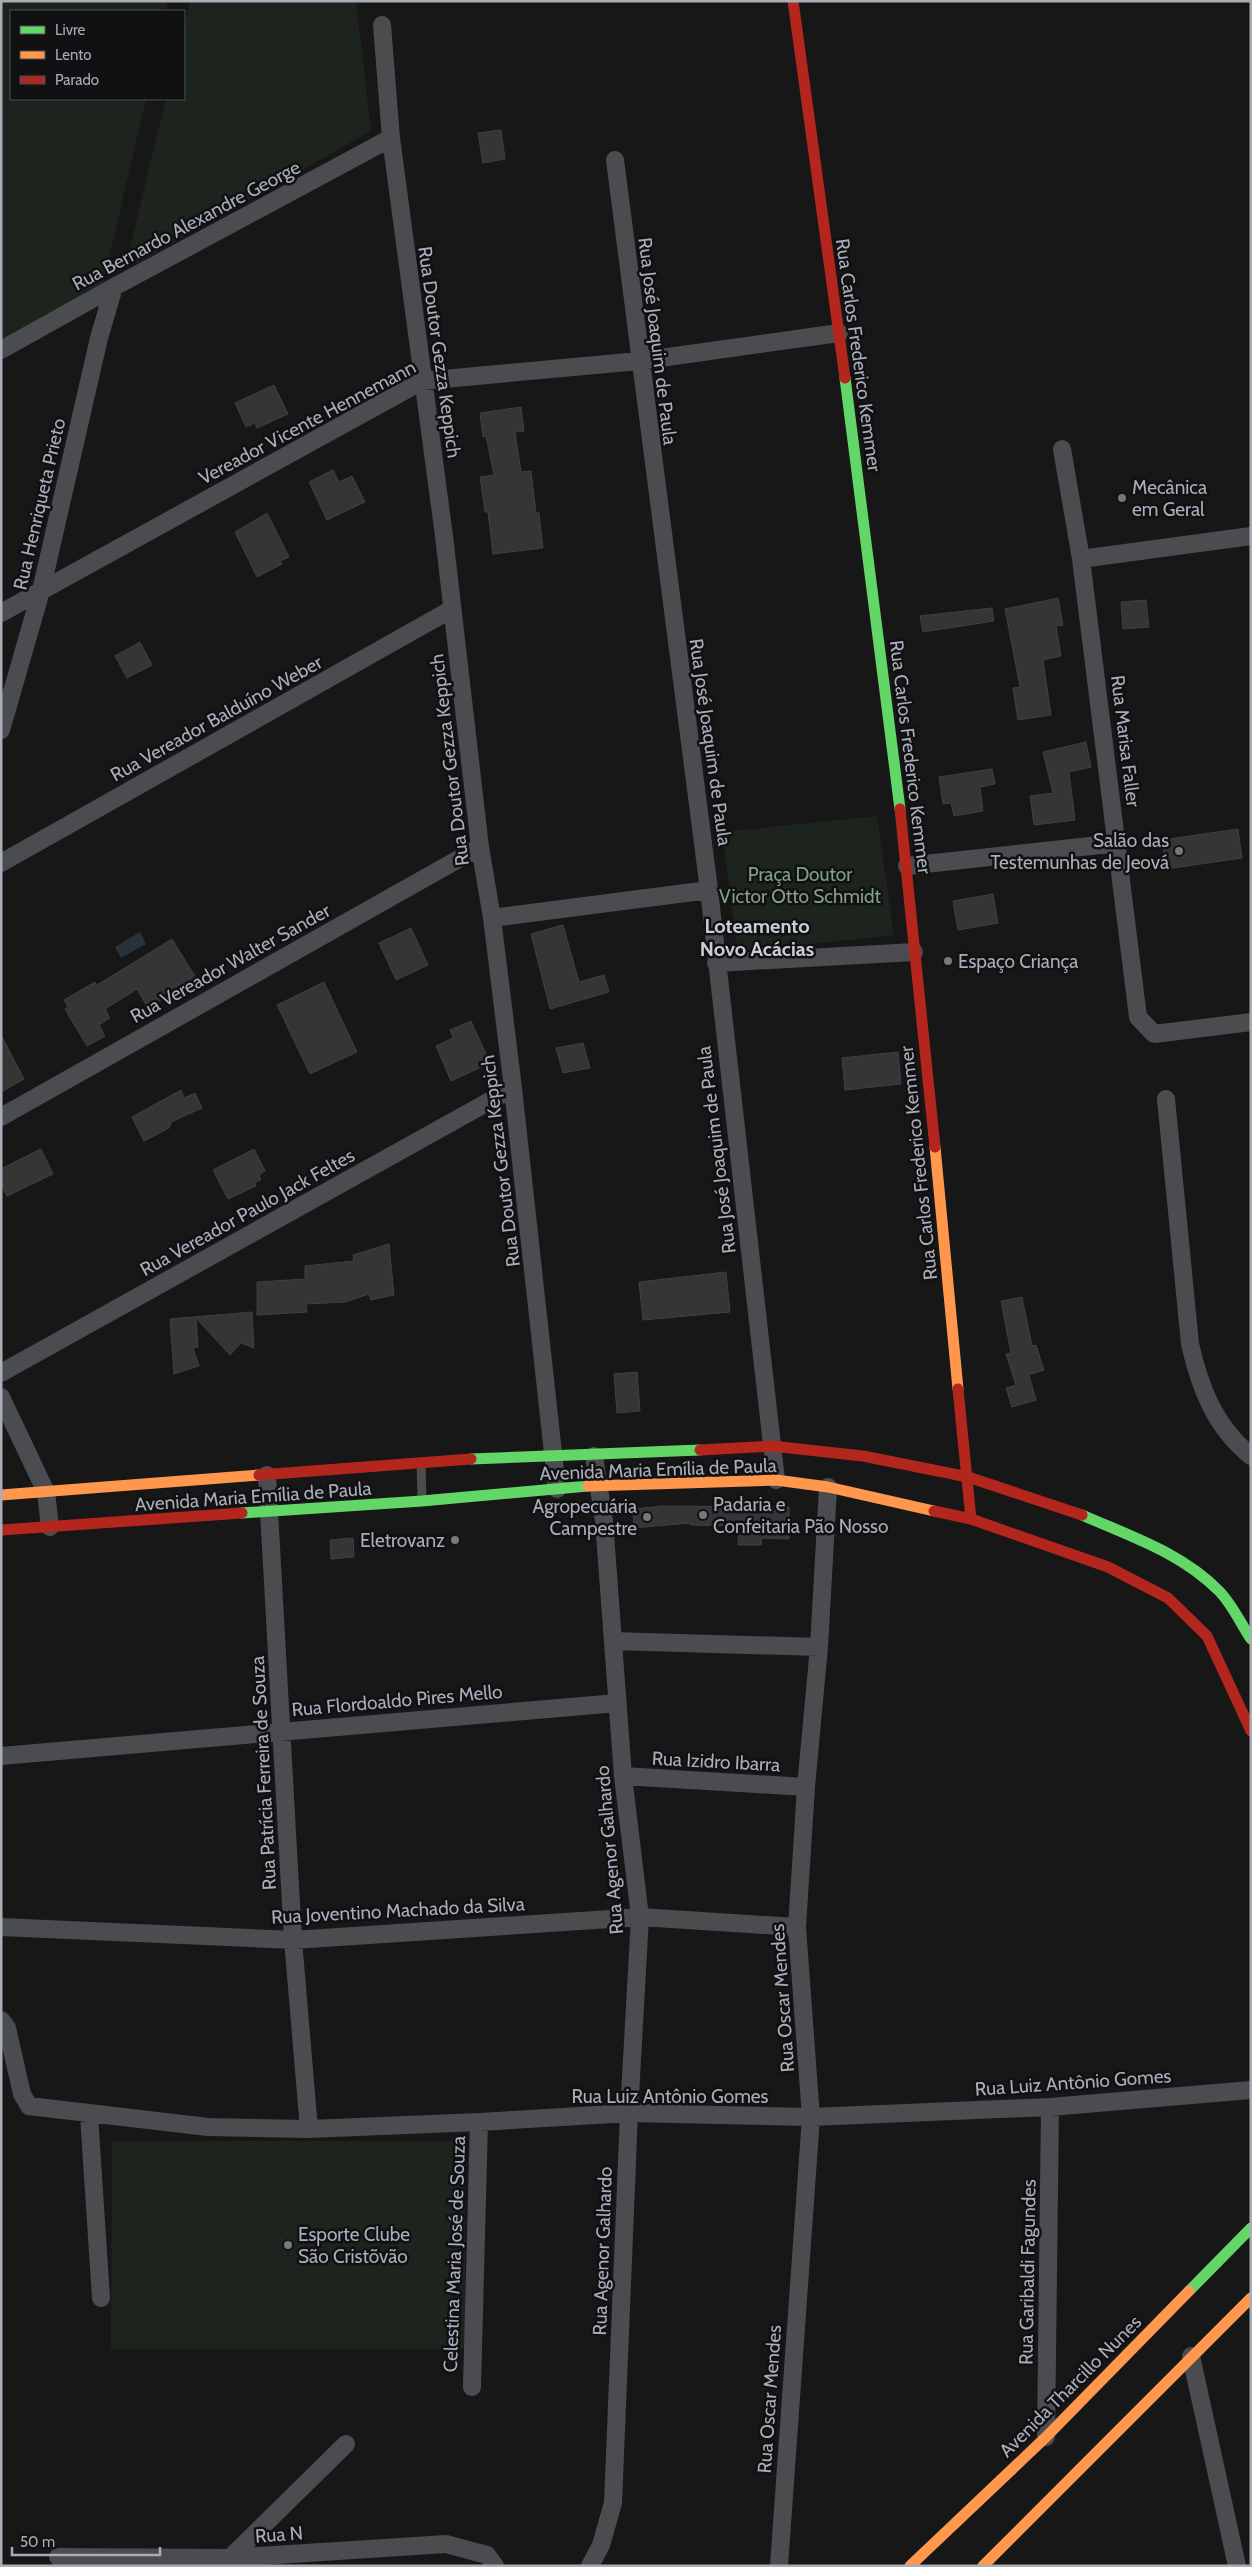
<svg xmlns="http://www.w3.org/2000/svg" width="1252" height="2567" font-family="Cabin,sans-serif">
<rect width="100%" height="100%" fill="#171717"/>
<path fill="#1d241e" d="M1 1H168L166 11H11V99H146L103 284 1 342Z
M190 1H356L371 131 138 263 132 259 129 251 166 99H184V28Z
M877 816 894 935 738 952 722 832Z
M112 2141H465V2349H111Z"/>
<path fill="#2a3239" d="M140 932 146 944 121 958 115 947Z"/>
<path fill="#353536" stroke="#3f4043" d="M501 130 505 159 483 163 478 133Z
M274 385 288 414 257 428 255 423 246 427 235 403Z
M521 407 524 431 515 432 521 472 531 471 536 513H539L543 548 493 554 488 512H485L480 477 494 475 486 436 483 437 480 413Z
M333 470 339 482 352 476 365 502 327 520 309 482Z
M267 513 289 557 280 561 282 564 257 577 235 532Z
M1058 598 1063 625 1056 626 1061 656 1043 660 1051 715 1018 720 1013 688 1020 687 1005 609Z
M1146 600 1149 627 1123 629 1121 602Z
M992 608 994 621 923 632 920 616Z
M140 642 152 665 127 678 115 656Z
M1086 742 1091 767 1069 772 1075 820 1034 825 1030 796 1053 793 1043 752Z
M992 769 995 784 980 787 983 811 954 816 951 803 943 804 939 777Z
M1238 829 1242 858 1166 869 1162 840Z
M993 894 998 923 958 930 953 901Z
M563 925 579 982 604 975 609 992 550 1009 531 934Z
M411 928 428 965 396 980 379 943Z
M172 939 196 978 148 1008 137 989 105 1009 110 1018 99 1025 105 1036 87 1046 65 1009 68 1007 64 1000 95 982 97 985Z
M324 982 357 1052 310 1074 277 1005Z
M471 1021 490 1063 451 1081 436 1046 453 1038 450 1030Z
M1 1035 24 1079 1 1092Z
M583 1043 590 1068 563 1073 556 1048Z
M898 1052 901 1084 845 1090 842 1058Z
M181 1090 184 1098 195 1093 202 1108 171 1122 169 1128 144 1141 132 1117Z
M41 1149 53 1174 7 1196 1 1185V1169Z
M254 1149 265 1171 259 1175 261 1180 255 1182 256 1186 228 1199 213 1170Z
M389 1244 394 1295 371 1300 369 1294 345 1302 306 1304 307 1312 257 1315V1282L305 1279V1266L354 1261 353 1255Z
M726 1272 730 1312 643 1320 639 1282Z
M1022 1297 1032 1346 1036 1345 1044 1370 1029 1375 1036 1400 1012 1407 1006 1388 1016 1385 1006 1354 1011 1353 1001 1301Z
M252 1312 254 1348 241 1343 230 1355 196 1318 198 1347 193 1348 199 1366 174 1374 170 1319Z
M637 1372 640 1411 617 1413 614 1374Z
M663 1506 789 1507V1539L762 1538 761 1545H738L739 1526 690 1525V1523L634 1528 633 1509Z
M353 1538 354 1557 331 1559 330 1540Z"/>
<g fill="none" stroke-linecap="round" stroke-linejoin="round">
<path stroke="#4b4c50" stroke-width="9" d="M421 1464 422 1501"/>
<path stroke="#4b4c50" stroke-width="18" d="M382 25 391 138 444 536 480 847 492 918 513 1088 557 1489
M615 160 709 890 776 1480
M1 350 114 287 391 138
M1062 449 1081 559 1138 1017 1154 1034 1251 1022
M1081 559 1251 536
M1 613 422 381 639 361 839 333
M1 730 41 591 99 338 114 287
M1 863 452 609
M907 866 1118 843
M492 918 709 890
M716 963 914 952
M1166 1099 1190 1344C1200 1388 1215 1427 1251 1456
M1 1117 480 847
M1 1373 513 1088
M1 1397 46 1492 50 1527
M267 1475 293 1940 309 2129
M613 1641 819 1647
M1 1756 617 1703
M623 1776 806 1787
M1 1927 293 1940 640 1917 797 1927
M1 2020 7 2028 22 2094 29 2106 208 2127 309 2129 479 2122 629 2113 811 2117 1050 2107 1251 2090
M89 2115 101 2298
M1191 2356 1237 2566
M472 2387 479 2122
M1046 2437 1050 2107
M58 2557 229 2558 446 2544 487 2555 495 2566
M227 2561 346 2444
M590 2566 601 2545 613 2503 629 2113 640 1917 623 1776 604 1521 594 1456
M779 2566 811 2117 797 1927 806 1787 819 1647 828 1487"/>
<path stroke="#63d668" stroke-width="11" d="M845 378 900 809
M471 1459 700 1450
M242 1513 422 1501 588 1486
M1082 1515C1130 1536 1182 1553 1219 1591 1232 1604 1241 1624 1251 1639
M1189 2291 1251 2228"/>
<path stroke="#ff974d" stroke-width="11" d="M935 1147 958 1389
M588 1486 776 1480 828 1487 934 1511
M1 1495 259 1475
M910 2566 1046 2437 1189 2291
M983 2566 1251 2298"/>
<path stroke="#b3261e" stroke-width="11" d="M793 1 845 378
M900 809 935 1147
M958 1389 971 1519
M700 1450 772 1446 863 1456 968 1477 1082 1515
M259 1475 471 1459
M934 1511 971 1519 1108 1567 1168 1598 1207 1636 1251 1731
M1 1530 242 1513"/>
</g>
<g fill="#757880" stroke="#111113" stroke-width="2">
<circle cx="1122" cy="498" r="5"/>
<circle cx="1179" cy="851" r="5"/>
<circle cx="948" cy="961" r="5"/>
<circle cx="703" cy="1515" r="5"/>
<circle cx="647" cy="1517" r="5"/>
<circle cx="455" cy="1540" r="5"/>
<circle cx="288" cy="2245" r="5"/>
</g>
<g text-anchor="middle" stroke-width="5" stroke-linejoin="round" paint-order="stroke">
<g font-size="19" fill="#a8adb8" stroke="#111113">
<text transform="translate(186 225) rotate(-28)" y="7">Rua Bernardo Alexandre George</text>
<text transform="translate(658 341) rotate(83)" y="7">Rua José Joaquim de Paula</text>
<text transform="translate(440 352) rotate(82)" y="7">Rua Doutor Gezza Keppich</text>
<text transform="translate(859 355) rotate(82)" y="7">Rua Carlos Frederico Kemmer</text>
<text transform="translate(307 422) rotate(-28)" y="7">Vereador Vicente Hennemann</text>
<text transform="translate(39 504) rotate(-77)" y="7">Rua Henriqueta Prieto</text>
<text transform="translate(216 718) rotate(-29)" y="7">Rua Vereador Balduíno Weber</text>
<text transform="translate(1126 741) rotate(83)" y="7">Rua Marisa Faller</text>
<text transform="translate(711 742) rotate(82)" y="7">Rua José Joaquim de Paula</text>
<text transform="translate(911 757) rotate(83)" y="7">Rua Carlos Frederico Kemmer</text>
<text transform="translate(449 760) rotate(-97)" y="7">Rua Doutor Gezza Keppich</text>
<text transform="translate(230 963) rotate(-29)" y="7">Rua Vereador Walter Sander</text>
<text transform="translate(716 1150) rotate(-97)" y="7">Rua José Joaquim de Paula</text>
<text transform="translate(500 1161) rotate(-97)" y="7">Rua Doutor Gezza Keppich</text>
<text transform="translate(918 1163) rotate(-96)" y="7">Rua Carlos Frederico Kemmer</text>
<text transform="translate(247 1212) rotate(-29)" y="7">Rua Vereador Paulo Jack Feltes</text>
<text transform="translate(658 1469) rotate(-2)" y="7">Avenida Maria Emília de Paula</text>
<text transform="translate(253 1496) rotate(-4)" y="7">Avenida Maria Emília de Paula</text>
<text transform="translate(397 1700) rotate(-5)" y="7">Rua Flordoaldo Pires Mello</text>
<text transform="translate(716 1761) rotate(3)" y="7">Rua Izidro Ibarra</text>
<text transform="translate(263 1773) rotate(-93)" y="7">Rua Patrícia Ferreira de Souza</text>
<text transform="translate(609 1850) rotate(-95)" y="7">Rua Agenor Galhardo</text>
<text transform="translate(398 1910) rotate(-3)" y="7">Rua Joventino Machado da Silva</text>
<text transform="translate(782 1998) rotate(-94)" y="7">Rua Oscar Mendes</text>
<text transform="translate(1073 2082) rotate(-4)" y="7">Rua Luiz Antônio Gomes</text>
<text x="670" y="2103">Rua Luiz Antônio Gomes</text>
<text transform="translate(602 2251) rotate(-88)" y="7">Rua Agenor Galhardo</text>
<text transform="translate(454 2254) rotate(-88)" y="7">Celestina Maria José de Souza</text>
<text transform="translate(1027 2272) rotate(-89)" y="7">Rua Garibaldi Fagundes</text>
<text transform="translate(1070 2386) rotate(-45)" y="7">Avenida Tharcillo Nunes</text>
<text transform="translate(769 2399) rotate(-86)" y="7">Rua Oscar Mendes</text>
<text transform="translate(279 2534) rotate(-4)" y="7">Rua N</text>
</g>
<g font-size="19" fill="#a8adb8" stroke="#111113" text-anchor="start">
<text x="1132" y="494">Mecânica<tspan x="1132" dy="22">em Geral</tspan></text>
<text x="1169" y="847" text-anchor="end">Salão das<tspan x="1169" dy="22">Testemunhas de Jeová</tspan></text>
<text x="958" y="968">Espaço Criança</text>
<text x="713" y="1511">Padaria e<tspan x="713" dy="22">Confeitaria Pão Nosso</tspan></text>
<text x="637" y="1513" text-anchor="end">Agropecuária<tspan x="637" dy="22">Campestre</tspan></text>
<text x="445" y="1547" text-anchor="end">Eletrovanz</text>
<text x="298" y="2241">Esporte Clube<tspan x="298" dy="22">São Cristõvão</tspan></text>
</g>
<g font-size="19" fill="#7fa381" stroke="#111113">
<text x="800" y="881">Praça Doutor<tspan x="800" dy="22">Victor Otto Schmidt</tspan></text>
</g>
<g font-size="20" font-weight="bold" fill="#c9ccd4" stroke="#111113">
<text x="757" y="933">Loteamento<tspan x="757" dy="23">Novo Acácias</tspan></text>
</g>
</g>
<rect width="1252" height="2567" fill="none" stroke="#a8adb8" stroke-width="5"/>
<rect x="10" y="10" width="175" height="90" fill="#111113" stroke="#4d4f55"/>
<rect x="20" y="26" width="25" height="8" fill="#63d668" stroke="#4d4f55"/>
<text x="55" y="35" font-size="15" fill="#a8adb8">Livre</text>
<rect x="20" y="51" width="25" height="8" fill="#ff974d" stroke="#4d4f55"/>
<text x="55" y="60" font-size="15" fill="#a8adb8">Lento</text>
<rect x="20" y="76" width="25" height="8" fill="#b3261e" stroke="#4d4f55"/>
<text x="55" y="85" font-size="15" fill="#a8adb8">Parado</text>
<path d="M12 2547v8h148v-8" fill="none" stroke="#a8adb8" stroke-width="2.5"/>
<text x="20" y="2547" font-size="15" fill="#a8adb8" stroke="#111113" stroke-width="4" paint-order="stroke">50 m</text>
</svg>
